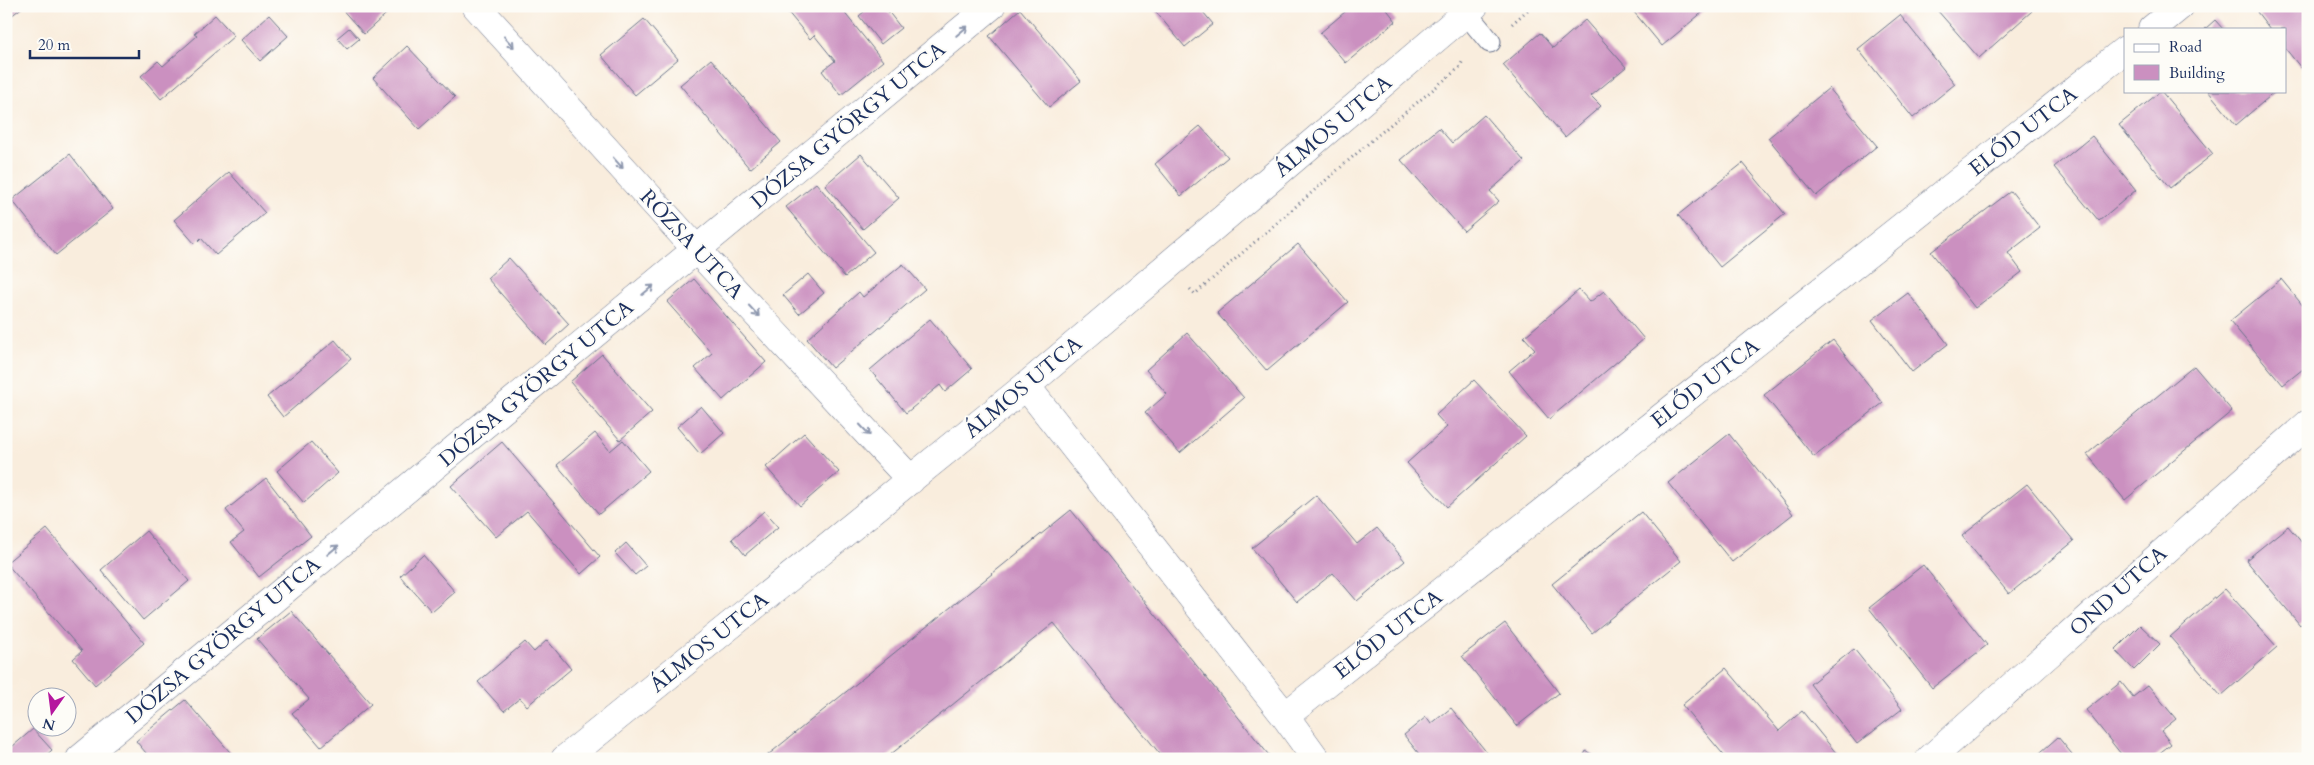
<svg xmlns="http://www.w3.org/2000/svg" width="2314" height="765" font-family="Cardo,serif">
<rect width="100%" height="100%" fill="#fdfcf7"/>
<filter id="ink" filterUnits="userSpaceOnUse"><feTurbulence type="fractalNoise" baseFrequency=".02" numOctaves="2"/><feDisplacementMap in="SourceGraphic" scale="10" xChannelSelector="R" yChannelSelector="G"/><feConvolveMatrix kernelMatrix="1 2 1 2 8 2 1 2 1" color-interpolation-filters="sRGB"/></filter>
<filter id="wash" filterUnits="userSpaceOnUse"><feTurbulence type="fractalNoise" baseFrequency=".0096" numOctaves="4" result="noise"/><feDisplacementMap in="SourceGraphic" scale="20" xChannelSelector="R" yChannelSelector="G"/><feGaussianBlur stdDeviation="1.12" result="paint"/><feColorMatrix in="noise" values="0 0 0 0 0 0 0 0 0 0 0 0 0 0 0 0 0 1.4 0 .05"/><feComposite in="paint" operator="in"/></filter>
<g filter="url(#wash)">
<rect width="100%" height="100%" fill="#f9eddd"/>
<g id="blocks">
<path fill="#cb90c0" d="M6 6H24L6 20Z
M339 6H395L364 34Z
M793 6H839L883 61 841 95 822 71 835 61 814 35 810 39 787 11Z
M871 6H884L901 28 881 44 859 16Z
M1151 6H1198L1213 24 1185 47Z
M1352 6H1384L1396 21 1346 63 1320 33Z
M1629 6H1710L1662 46Z
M1941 6H2027L2032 11 1979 58 1937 10Z
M2264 6H2308V63L2301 68 2285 48V29H2270L2257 12Z
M1020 9 1081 81 1049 107 989 36Z
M215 15 234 36 161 99 141 76 158 61 163 66 197 36 194 34Z
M269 15 288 36 260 61 241 40Z
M1900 15 1955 84 1913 118 1858 49Z
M644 19 678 59 635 95 601 55Z
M1585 20 1626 67 1591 96 1601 106 1565 137 1503 65 1540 33 1553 48Z
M2215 20 2223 29H2205Z
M349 28 359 39 347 49 337 38Z
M407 46 455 97 419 129 373 78Z
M711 59 781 142 750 169 680 85Z
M1829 88 1877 146 1816 196 1768 138Z
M2161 91 2213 154 2170 188 2119 125Z
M2208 91H2276L2236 125Z
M1484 115 1524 161 1490 191 1499 201 1464 231 1401 160 1439 128 1452 143Z
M1200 126 1228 157 1181 196 1155 164Z
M2092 136 2136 190 2099 221 2054 167Z
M70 154 113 209 56 255 12 200Z
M861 154 899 198 863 229 825 185Z
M1743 163 1785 214 1720 267 1678 215Z
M229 172 265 213 216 255 201 238 195 244 174 220Z
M816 183 874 252 845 277 786 207Z
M2011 191 2040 228 2008 253 2022 272 1975 308 1931 252Z
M1298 244 1348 302 1267 371 1217 313Z
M509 258 569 324 546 345 487 278Z
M903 264 925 289 832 368 807 339 859 292 863 297Z
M808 274 824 293 799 314 783 295Z
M694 279 766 362 723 400 695 368 712 353 667 302Z
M2281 279 2308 312V365L2283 385 2230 321Z
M1579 290 1590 302 1604 291 1644 339 1549 419 1509 371 1535 349 1524 337Z
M1908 293 1948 344 1912 372 1872 320Z
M930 319 972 369 945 392 940 385 906 413 870 370Z
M1187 333 1244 398 1180 453 1145 413 1167 394 1146 370Z
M335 340 351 359 283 417 267 397Z
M1833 340 1883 403 1814 457 1764 395Z
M602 354 652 412 620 440 570 382Z
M2194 366 2232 411 2125 500 2087 454Z
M1474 380 1526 436 1447 507 1407 463 1447 427 1436 415Z
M701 406 724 433 700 454 677 427Z
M595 433 610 451 623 440 649 471 599 514 557 465Z
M804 433 839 472 800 506 766 467Z
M1729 434 1793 514 1732 562 1668 483Z
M311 442 338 473 304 503 277 471Z
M502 442 600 557 581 574 527 511 496 537 451 486Z
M266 478 311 536 259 577 231 542 244 532 226 510Z
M2027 484 2074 541 2009 594 1962 536Z
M1316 495 1357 544 1377 528 1405 561 1357 601 1333 573 1297 602 1252 548Z
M1071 510 1272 759H1164L1054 623 885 759H763Z
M764 511 778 527 745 555 732 539Z
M1641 512 1681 561 1592 633 1552 584Z
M2288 526 2308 550V618L2300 625 2246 560Z
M47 529 144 643 95 685 73 659 82 651 6 563Z
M146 531 189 581 143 620 101 570Z
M626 543 646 566 635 575 615 553Z
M423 555 455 592 432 612 400 576Z
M1923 565 1987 645 1932 688 1869 608Z
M2225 589 2277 647 2221 696 2170 637Z
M291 611 371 704 321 747 292 713 309 699 257 639Z
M1505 623 1559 693 1517 726 1462 656Z
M2140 625 2160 644 2134 670 2115 650Z
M547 640 571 669 527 706 520 698 504 711 478 682 525 642 534 652Z
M1854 649 1902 709 1857 744 1810 684Z
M1726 668 1779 731 1802 711 1841 759H1727L1682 705Z
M2121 682 2133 697 2148 685 2176 719 2161 731 2171 744 2152 759H2125L2086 710Z
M185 700 236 759H151L136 741Z
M1451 708 1492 759H1423L1404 735 1426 717 1431 724Z
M33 729 52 750 42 759H6V752Z
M2058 737 2076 759H2033Z
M1586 751 1600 759H1582Z"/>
</g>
</g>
<g filter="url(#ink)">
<use href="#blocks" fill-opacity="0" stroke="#69728a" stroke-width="1"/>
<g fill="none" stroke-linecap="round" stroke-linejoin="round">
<defs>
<path id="lane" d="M1466 13 1490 42"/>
<path id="street" d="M476 6 697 250 911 480
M2152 29 2180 6
M1026 386 1285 716 1316 759
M1285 716 2125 50
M80 759 991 6
M565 759 1026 386 1474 6
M1930 759 2308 424"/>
</defs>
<use href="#lane" stroke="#69728a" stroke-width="23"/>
<use href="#street" stroke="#69728a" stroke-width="29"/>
<path stroke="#69728a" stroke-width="3" stroke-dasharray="1 4" stroke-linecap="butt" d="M1512 24 1532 6
M1190 289 1195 294 1378 135 1460 67 1463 60"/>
<use href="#lane" stroke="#fff" stroke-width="21"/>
<use href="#street" stroke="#fff" stroke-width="28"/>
</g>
<defs><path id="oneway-shaft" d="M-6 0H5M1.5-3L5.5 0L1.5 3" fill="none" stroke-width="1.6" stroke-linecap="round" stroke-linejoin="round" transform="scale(1.25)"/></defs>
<g stroke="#8d97ae">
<use href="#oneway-shaft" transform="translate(962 31) rotate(-40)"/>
<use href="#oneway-shaft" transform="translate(509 42) rotate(48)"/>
<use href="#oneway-shaft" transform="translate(618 163) rotate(48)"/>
<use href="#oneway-shaft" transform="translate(648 290) rotate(-40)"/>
<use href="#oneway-shaft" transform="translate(754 311) rotate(47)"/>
<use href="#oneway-shaft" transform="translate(865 430) rotate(47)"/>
<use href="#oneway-shaft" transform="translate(333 550) rotate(-40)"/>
</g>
</g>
<g text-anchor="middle" stroke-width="4" stroke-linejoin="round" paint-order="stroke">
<g font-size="21" fill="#1b2f5e" stroke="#fdfcf7">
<text transform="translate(848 125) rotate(-40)" y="7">DÓZSA GYÖRGY UTCA</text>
<text transform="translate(1333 126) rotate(-40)" y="7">ÁLMOS UTCA</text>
<text transform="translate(2023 131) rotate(-38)" y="7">ELŐD UTCA</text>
<text transform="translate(692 244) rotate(47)" y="7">RÓZSA UTCA</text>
<text transform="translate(536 383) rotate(-40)" y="7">DÓZSA GYÖRGY UTCA</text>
<text transform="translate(1705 383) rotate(-38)" y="7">ELŐD UTCA</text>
<text transform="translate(1023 387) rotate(-40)" y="7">ÁLMOS UTCA</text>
<text transform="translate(2118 591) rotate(-42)" y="7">OND UTCA</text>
<text transform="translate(1388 634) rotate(-38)" y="7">ELŐD UTCA</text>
<text transform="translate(223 640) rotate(-40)" y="7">DÓZSA GYÖRGY UTCA</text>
<text transform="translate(709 642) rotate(-39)" y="7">ÁLMOS UTCA</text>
</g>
</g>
<rect width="2314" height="765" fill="none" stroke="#fdfcf7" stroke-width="25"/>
<rect x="2124" y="28" width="162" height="65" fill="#fdfcf7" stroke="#a3aaba"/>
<rect x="2134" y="44" width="25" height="8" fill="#ffffff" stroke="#a3aaba"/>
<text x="2169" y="52" font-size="15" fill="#1b2f5e">Road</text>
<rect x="2134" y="65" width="25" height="15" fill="#cb90c0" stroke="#a3aaba"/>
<text x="2169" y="78" font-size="15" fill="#1b2f5e">Building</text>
<g transform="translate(52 712) rotate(194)"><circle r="24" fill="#fdfcf7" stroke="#a3aaba"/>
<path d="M0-4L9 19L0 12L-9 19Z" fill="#b5179e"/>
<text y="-8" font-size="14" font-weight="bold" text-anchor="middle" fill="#1b2f5e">N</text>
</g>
<path d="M30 50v8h109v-8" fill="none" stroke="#1b2f5e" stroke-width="2.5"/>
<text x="38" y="50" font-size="15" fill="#1b2f5e" stroke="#fdfcf7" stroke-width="4" paint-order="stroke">20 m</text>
</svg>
